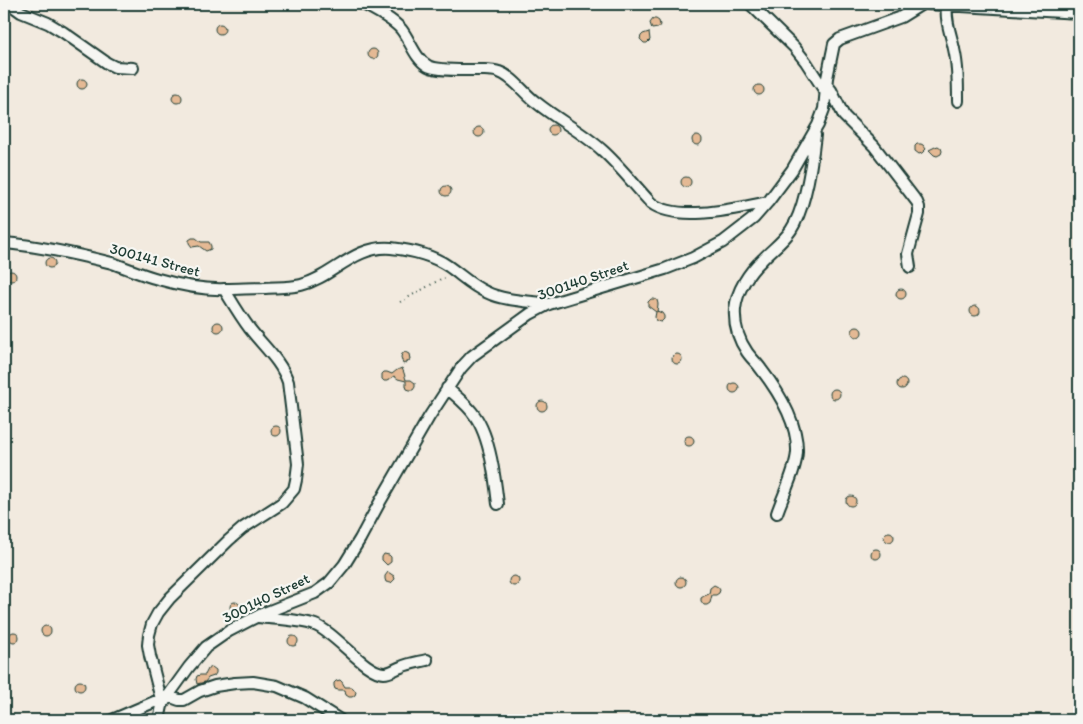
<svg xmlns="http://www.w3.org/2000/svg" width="1083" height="724" font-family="Itim,sans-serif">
<rect width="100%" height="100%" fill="#f2eadf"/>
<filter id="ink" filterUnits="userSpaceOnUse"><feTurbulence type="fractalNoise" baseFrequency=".02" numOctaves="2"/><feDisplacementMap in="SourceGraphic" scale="10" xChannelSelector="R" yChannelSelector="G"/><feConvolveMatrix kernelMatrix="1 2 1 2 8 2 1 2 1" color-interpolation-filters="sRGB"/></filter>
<g filter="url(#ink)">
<path fill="#e4b994" stroke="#1f3d34" d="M653 19H656L659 21 660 25 658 28 652 29 650 23Z
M215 29a5 5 0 1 1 10 0a5 5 0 1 1-10 0Z
M649 32 650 40 647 43H644L640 39 641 36 643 34Z
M368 54a5 5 0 1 1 10 0a5 5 0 1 1-10 0Z
M77 84a5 5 0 1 1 10 0a5 5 0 1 1-10 0Z
M754 90a5 5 0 1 1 10 0a5 5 0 1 1-10 0Z
M172 98a5 5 0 1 1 10 0a5 5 0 1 1-10 0Z
M548 130a5 5 0 1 1 10 0a5 5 0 1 1-10 0Z
M474 132a5 5 0 1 1 10 0a5 5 0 1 1-10 0Z
M692 140a5 5 0 1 1 10 0a5 5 0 1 1-10 0Z
M917 144H921L923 145 926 149 922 153 919 154 915 151V146Z
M938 146 941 148 942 151 941 154 937 156 934 155 929 150 935 147Z
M681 182a5 5 0 1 1 10 0a5 5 0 1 1-10 0Z
M441 191a5 5 0 1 1 10 0a5 5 0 1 1-10 0Z
M192 238H196L201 242H209L211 246V249L206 251 199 246 192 247 189 243V240Z
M45 263a5 5 0 1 1 10 0a5 5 0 1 1-10 0Z
M6 276a5 5 0 1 1 10 0a5 5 0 1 1-10 0Z
M896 294a5 5 0 1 1 10 0a5 5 0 1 1-10 0Z
M651 299H654L657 300 658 304 657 312V311L662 313 664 316V319L661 322 656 321 655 317 656 312 648 306V302Z
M970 311a5 5 0 1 1 10 0a5 5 0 1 1-10 0Z
M213 327a5 5 0 1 1 10 0a5 5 0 1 1-10 0Z
M852 332a5 5 0 1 1 10 0a5 5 0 1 1-10 0Z
M405 352 409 354 410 359 409 361 403 364 401 357 402 354Z
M672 359a5 5 0 1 1 10 0a5 5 0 1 1-10 0Z
M402 368 404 373 406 380H411L415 383V387L413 390H410L407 389 406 386V381L398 379 394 376 387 381H384L382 379V374L384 372H387L392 374 397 370Z
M897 384a5 5 0 1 1 10 0a5 5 0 1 1-10 0Z
M729 388a5 5 0 1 1 10 0a5 5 0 1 1-10 0Z
M830 394a5 5 0 1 1 10 0a5 5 0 1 1-10 0Z
M537 406a5 5 0 1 1 10 0a5 5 0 1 1-10 0Z
M271 431a5 5 0 1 1 10 0a5 5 0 1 1-10 0Z
M684 441a5 5 0 1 1 10 0a5 5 0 1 1-10 0Z
M846 501a5 5 0 1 1 10 0a5 5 0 1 1-10 0Z
M884 537a5 5 0 1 1 10 0a5 5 0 1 1-10 0Z
M871 554a5 5 0 1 1 10 0a5 5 0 1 1-10 0Z
M384 554 389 555 391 557V562L387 565 382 560V557Z
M388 572 394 576 395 579 391 583 386 582 385 579V576Z
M509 581a5 5 0 1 1 10 0a5 5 0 1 1-10 0Z
M676 582a5 5 0 1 1 10 0a5 5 0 1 1-10 0Z
M714 585 718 587 720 590 719 593 716 595H712L710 603 707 605H704L701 601V598L704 596 709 594 710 588Z
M230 607a5 5 0 1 1 10 0a5 5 0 1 1-10 0Z
M41 631a5 5 0 1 1 10 0a5 5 0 1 1-10 0Z
M9 637a5 5 0 1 1 10 0a5 5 0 1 1-10 0Z
M288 641a5 5 0 1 1 10 0a5 5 0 1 1-10 0Z
M212 667 216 670V673L214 676 208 678 205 682 197 684 196 679 197 676 200 675H205L208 669Z
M340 680 342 682 345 687H352L354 689 356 692 355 695 352 697H349L346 695 345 690H338L335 689 334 686V683L336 681Z
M75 686a5 5 0 1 1 10 0a5 5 0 1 1-10 0Z"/>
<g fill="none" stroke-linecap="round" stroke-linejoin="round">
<defs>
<path id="street" d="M10 4 21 12 48 23 63 32 107 63 115 67 133 68
M363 4C376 11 391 18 401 29 410 40 415 59 428 66 437 71 465 70 477 70 485 70 492 69 499 72 514 77 524 94 537 103 558 120 582 132 602 150 620 166 635 186 651 203 678 223 738 208 768 202
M750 4 794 47 806 62 826 93
M928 4 1079 13
M947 5C945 21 951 34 954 49 958 66 958 83 958 101
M827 85 831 90 844 116 874 146 917 202 919 207V214L908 254 910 267
M4 243C40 246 76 254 112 263 127 268 142 275 158 279 179 285 204 290 226 289 238 289 251 288 263 288 276 287 289 288 301 285 333 277 354 245 391 248 410 250 432 255 448 266 461 275 472 286 486 292 504 301 528 301 549 304
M447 388C457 397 468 405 475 416 490 437 495 478 498 504
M777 513C783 495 796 470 797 452 798 423 778 391 761 369 757 363 751 358 747 352 738 339 734 324 735 309 737 290 749 272 762 260 771 250 783 242 791 230 806 207 812 162 815 135
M258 617C274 619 300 619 315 625 336 633 365 673 384 673 391 673 395 669 401 667 409 663 419 662 427 660
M161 699 150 656 148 645 149 635 152 624 158 613 170 598 229 540 243 528 282 503 294 489 296 480 298 464 288 382C281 361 263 346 250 329 240 316 232 302 224 289
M112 720 168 696 179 700H184L200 691 215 686 235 683 253 682 277 686 305 698 340 720
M159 720 162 706 168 696 189 667 206 647 229 631 262 614 315 593 329 583 344 565 360 539 381 500 429 417 461 368 472 356 530 314 549 304 665 269 693 258 723 242 754 218 768 202 792 170 818 125 824 109 827 78 834 44 840 39 901 17 922 4"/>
</defs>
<use href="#street" stroke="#1f3d34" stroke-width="14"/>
<path stroke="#1f3d34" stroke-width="2" stroke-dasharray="1 4" stroke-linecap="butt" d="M400 302 441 279 448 278"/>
<use href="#street" stroke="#f6f6f2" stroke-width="10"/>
</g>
</g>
<g text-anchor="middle" stroke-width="4.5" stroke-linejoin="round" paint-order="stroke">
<g font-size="15" fill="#1f3d34" stroke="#f6f6f2">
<text transform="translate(155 260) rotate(15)" y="5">300141 Street</text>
<text transform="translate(583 280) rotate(-19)" y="5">300140 Street</text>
<text transform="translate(266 598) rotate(-26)" y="5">300140 Street</text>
</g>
</g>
<rect width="1083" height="724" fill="none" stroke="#f6f6f2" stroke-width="20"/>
<rect x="10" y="10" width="1063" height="704" fill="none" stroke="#1f3d34" stroke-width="2" filter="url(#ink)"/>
</svg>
